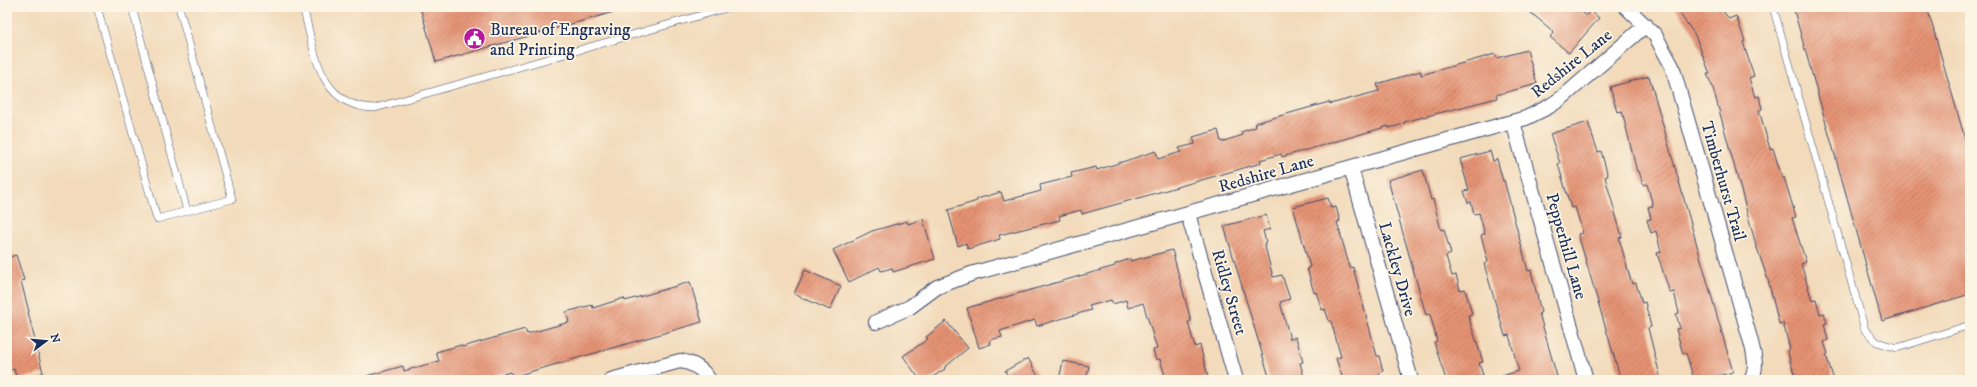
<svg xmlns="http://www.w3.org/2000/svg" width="1977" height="387" font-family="'IM FELL DW Pica',serif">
<defs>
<pattern id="building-hatch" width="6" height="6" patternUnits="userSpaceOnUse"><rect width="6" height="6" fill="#e59373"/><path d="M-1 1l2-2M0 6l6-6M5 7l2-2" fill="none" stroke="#b97862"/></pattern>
</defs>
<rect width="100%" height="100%" fill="#fcf5e5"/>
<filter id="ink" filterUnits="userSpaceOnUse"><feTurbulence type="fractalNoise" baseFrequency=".025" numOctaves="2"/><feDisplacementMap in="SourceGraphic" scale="8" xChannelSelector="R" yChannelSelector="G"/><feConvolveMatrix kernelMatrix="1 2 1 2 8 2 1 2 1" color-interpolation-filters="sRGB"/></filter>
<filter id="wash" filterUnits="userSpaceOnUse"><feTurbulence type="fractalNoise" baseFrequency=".012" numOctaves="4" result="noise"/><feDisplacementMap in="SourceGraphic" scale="16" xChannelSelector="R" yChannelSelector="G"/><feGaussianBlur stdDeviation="0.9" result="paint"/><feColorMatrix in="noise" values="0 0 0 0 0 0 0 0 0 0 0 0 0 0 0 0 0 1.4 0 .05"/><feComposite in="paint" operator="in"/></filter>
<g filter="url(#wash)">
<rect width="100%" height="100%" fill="#f2daba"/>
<g id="blocks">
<path fill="url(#building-hatch)" d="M420 7H621V10L436 62Z
M1524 7H1576L1586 16 1590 10 1599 18 1569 53 1550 37 1554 32Z
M1675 7H1720L1729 19 1736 16 1745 41 1743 42 1754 76 1749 78 1755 97 1759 96 1762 109 1759 110 1770 149 1773 148 1782 178 1784 177 1796 217 1792 218 1806 262 1801 264 1812 300 1816 299 1820 314 1824 313 1827 323 1824 324 1828 340 1824 342 1828 354 1826 355 1834 380H1796L1787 350 1790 349 1783 323 1779 324 1768 280 1756 245 1713 88 1707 74H1710L1695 35Z
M1793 7H1927L1970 156V294L1882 321Z
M1527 50 1537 84 1496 95 1497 98 1404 122V124L1389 128V126L1282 157 1281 154 1260 160 1261 163 1107 207 1082 214 1081 210 1059 216 1060 220 999 235 1000 239 968 249 966 243 958 246 948 210 977 201V199L1001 192 1004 201 1041 191 1040 185 1072 177 1071 173 1096 167 1097 170 1156 151 1158 159 1181 152 1179 148 1195 144 1193 137 1218 130 1221 142 1243 135 1241 132 1256 127 1255 123 1329 102 1330 104 1379 91 1377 84 1421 71V75L1495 54 1497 58Z
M1649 76 1733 372 1703 380H1694L1686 353 1683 354 1676 329 1680 328 1676 314 1679 313 1674 292 1670 293 1657 253 1661 252 1656 231 1651 233 1647 220 1651 219 1648 207 1653 206 1647 184 1643 185 1639 171 1637 172 1622 111 1617 112 1610 87Z
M1588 122 1598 152 1601 151 1608 176 1605 177 1622 237 1619 238 1629 274 1632 284 1636 283 1642 303 1645 302 1651 327 1648 328 1661 380H1621L1578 234 1583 233 1575 207 1571 208 1558 164 1560 163 1550 134Z
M1490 151 1493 161 1497 159 1503 181 1504 180 1528 271 1531 270 1534 283 1541 312 1539 313 1558 380H1498V377L1519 371 1509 335 1505 336 1484 264 1488 262 1481 235 1485 234 1479 213 1474 214 1471 202 1468 203 1464 191 1469 190 1460 159Z
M1423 170 1431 200 1433 199 1441 230 1444 229 1451 254 1446 256 1452 276 1456 275 1460 290 1465 289 1472 314 1468 315 1483 362 1479 363 1483 375 1465 380H1446L1434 342 1437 341 1430 314 1426 315 1388 180Z
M1328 198 1331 208 1336 207 1340 221 1337 222 1350 268 1353 267 1377 356H1379L1383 371 1379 373 1381 380H1343L1336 358 1341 357 1331 321H1329L1325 309 1322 310 1316 292 1314 293 1307 268 1310 267 1293 207Z
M1266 215 1270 229 1263 231 1266 242 1264 243 1273 277 1282 275 1290 299 1280 302 1290 339 1296 337 1303 362 1300 363 1305 380H1270L1224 226Z
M923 219 935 259 893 272 892 268 881 271 879 267 849 282 833 250 872 231 907 221 908 224Z
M1172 250 1191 321 1188 322 1195 347 1200 345 1208 377 1199 380H1166L1160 359 1156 360 1153 350 1157 349 1143 303 1128 308 1126 300 1113 304 1111 300 1089 306 1091 310 1037 326 1035 320 1000 331 1002 337 990 340 991 344 979 348 967 308 1115 266V264L1130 259 1131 261Z
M16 255 24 280 21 281 29 312H28L43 373 17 380 14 369 7 371V258Z
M805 270 841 286 830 310 794 294Z
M690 282 702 322 512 377 511 372 491 377 492 380H364L363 377 403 366 404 371 439 361 436 352 461 345 462 347 525 329 527 334 569 322 566 312 592 305 593 308 624 298 625 301Z
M946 321 968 348 944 368 945 369 928 380H920L903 356 928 339 926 337Z
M1028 358 1040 380H1010L1005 371Z
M1063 361 1089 366 1086 380H1059Z"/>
</g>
</g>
<g filter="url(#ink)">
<use href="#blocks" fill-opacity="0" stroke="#3b496c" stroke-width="1"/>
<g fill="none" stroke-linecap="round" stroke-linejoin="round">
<defs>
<path id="lane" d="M97 7 157 219 187 211
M132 7 187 211 232 199 179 7
M303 7C315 51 318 107 375 108L730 7
M1773 7 1865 330 1877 342 1897 348 1970 325"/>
<path id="street" d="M1626 7 1655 35 1672 66 1751 342C1754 354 1758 368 1751 380
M1513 122 1586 380
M1351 168 1411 380
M1188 214 1236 380
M876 322 910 307 937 287 971 274 1526 118 1550 106 1563 97 1646 25
M611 380 680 361C693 363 702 368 709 380"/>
</defs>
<use href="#lane" stroke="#3b496c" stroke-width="8"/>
<use href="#street" stroke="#3b496c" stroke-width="16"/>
<use href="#lane" stroke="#fff" stroke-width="7"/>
<use href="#street" stroke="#fff" stroke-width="14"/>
</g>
</g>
<defs>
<symbol id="civic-disc" viewBox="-11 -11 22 22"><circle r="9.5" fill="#b5179e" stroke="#fcf5e5"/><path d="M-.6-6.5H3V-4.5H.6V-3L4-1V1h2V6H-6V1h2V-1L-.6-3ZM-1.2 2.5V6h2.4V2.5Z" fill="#fff"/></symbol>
</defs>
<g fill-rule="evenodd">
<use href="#civic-disc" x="462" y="26" width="25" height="25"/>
</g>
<g text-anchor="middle" stroke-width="3.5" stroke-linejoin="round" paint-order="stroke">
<g font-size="17" fill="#1b2f5e" stroke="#fcf5e5" text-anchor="start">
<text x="490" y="35">Bureau of Engraving<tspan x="490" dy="20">and Printing</tspan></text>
</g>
<g font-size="17" fill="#1b2f5e" stroke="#fcf5e5">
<text transform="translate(1571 63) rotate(-39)" y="6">Redshire Lane</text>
<text transform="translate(1266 173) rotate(-16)" y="6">Redshire Lane</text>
<text transform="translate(1724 181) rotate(74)" y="6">Timberhurst Trail</text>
<text transform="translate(1567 246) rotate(74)" y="6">Pepperhill Lane</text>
<text transform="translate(1398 269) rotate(74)" y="6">Lackley Drive</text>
<text transform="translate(1230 292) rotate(74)" y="6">Ridley Street</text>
</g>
</g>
<rect width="1977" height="387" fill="none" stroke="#fcf5e5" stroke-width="24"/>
<g transform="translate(46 341) rotate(74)" stroke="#fcf5e5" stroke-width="3" paint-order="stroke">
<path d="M0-3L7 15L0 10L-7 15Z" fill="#1b2f5e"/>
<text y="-6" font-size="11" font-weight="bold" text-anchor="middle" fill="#1b2f5e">N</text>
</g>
</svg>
